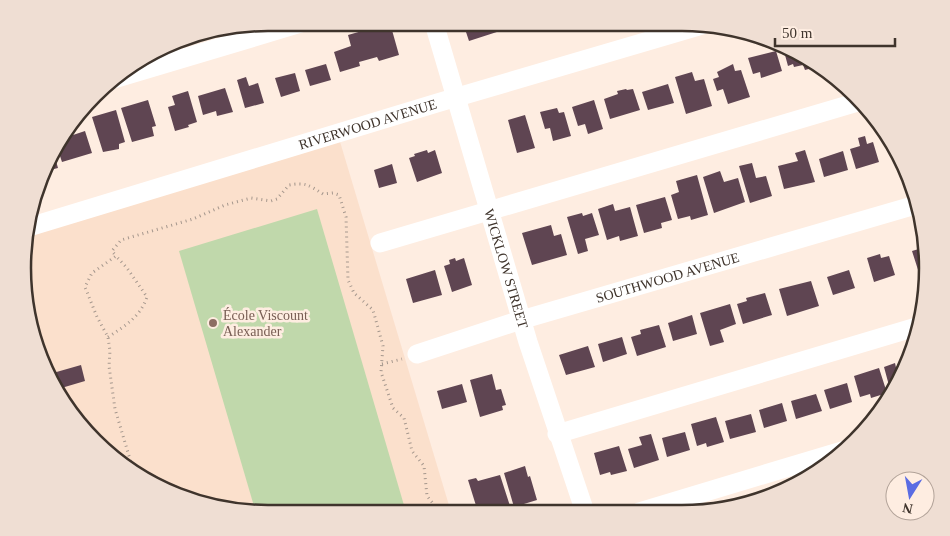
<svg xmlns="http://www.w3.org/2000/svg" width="950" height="536" font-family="Georgia,serif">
<rect width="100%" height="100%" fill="#feede1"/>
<path fill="#fbe0cc" d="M338 135 451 512 252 513 204 505 145 480 83 430 41 362 23 284 29 227Z"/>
<path fill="#c0d8ab" d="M317 209 406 512 256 513 179 251Z"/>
<path fill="#5f4552" d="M390 23 399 55 379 61 377 57 359 62 360 66 340 72 334 52 351 46 348 35Z
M463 23H501L503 30 469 41Z
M505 23H530L507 30Z
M789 50 805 56 815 64 816 67 805 70 803 65 794 67 793 64 788 66 785 55 790 53Z
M776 51 782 71 761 78 760 72 753 74 748 58Z
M326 64 331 80 310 86 305 70Z
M733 64 735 71 741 70 750 97 728 104 723 89 717 91 713 79 719 77 717 72Z
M692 72 695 81 704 79 712 106 686 114 675 77Z
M295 73 300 91 281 97 275 78Z
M246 77 249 86 258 83 264 103 245 108 237 80Z
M668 84 674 103 648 110 642 92Z
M225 88 233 112 217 116 216 111 203 115 198 96Z
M626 89 627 90 633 89 640 110 610 119 604 99 618 94 617 91Z
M188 91 197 122 188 125 189 127 175 131 168 107 175 105 172 96Z
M148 100 156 126 152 127 154 136 132 142 121 108Z
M594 100 603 129 588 134 585 124 578 126 572 107Z
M557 108 559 113 564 112 571 136 553 141 550 128 545 129 540 112Z
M116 110 125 142 119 144V149L103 152 92 117Z
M525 115 535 148 517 153 508 120Z
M85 131 92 153 62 162 57 147 61 139Z
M865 136 867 144 873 142 879 162 856 169 850 149 860 146 858 138Z
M427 150 428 153 435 150 442 173 417 182 409 158 415 156 414 154Z
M805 150 815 182 784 189 778 166 798 161 795 153Z
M843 151 848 170 824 177 819 159Z
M54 154 58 168 46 171Z
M752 163 756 178 766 176 772 196 750 203 739 166Z
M392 164 397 183 379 188 374 170Z
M720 171 724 182 738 178 745 202 714 213 703 177Z
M697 175 708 215 691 220 690 216 678 219 671 195 679 192 676 181Z
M665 197 672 220 661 223 662 228 644 233 636 205Z
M613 204 615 211 630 207 638 236 620 241 619 236 607 240 598 209Z
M582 213 583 216 592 213 599 235 585 239 588 251 578 254 567 217Z
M551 225 554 236 561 234 567 255 532 265 522 233Z
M922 248 924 272 919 273 912 251Z
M880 254 881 258 889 256 895 275 874 282 867 258Z
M455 258 456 261 464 258 472 285 452 292 444 266 450 264 449 260Z
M435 270 442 295 413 303 406 279Z
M849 270 855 288 833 295 827 277Z
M811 281 819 306 787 316 779 289Z
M765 293 772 315 743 324 737 304 747 301 746 298Z
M730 304 736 324 720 330 724 342 710 346 700 313Z
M692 315 697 334 673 341 668 323Z
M659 325 666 347 637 356 631 337 641 334 640 330Z
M622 337 627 354 603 362 598 344Z
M588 346 595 367 566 375 559 355Z
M895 363 897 372 901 371 894 391 891 393 884 367Z
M81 365 85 381 58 389 53 373Z
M879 368 887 393 871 398 870 394 860 397 854 376Z
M492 374 496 390 501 389 506 405 502 406 503 410 480 417 470 380Z
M847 383 852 402 830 409 824 390Z
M462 384 467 402 442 409 437 391Z
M816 394 822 411 796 419 791 401Z
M782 403 787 421 764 428 759 410Z
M751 414 756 432 730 439 725 421Z
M716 417 724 442 707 447 706 443 697 446 691 424Z
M685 432 690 450 667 457 662 438Z
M651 434 659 460 634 468 628 449 642 445 639 437Z
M619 446 627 471 611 475 610 472 600 475 594 453Z
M525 466 528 477 530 476 537 500 514 507 504 473Z
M500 475 510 506 489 512H478L468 480 476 478 478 481Z"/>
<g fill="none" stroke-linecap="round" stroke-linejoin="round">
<path stroke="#a5978d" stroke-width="3" stroke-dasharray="1 4" stroke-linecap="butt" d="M108 337C125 326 140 317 147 297L127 268 116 256
M382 364 402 359
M155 485 132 466 115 409 109 366 110 351 108 337 97 317 85 287 92 273 116 256 112 251 121 240 193 219 225 205 251 198 271 201 277 199 289 185C305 182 309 185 323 194L333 193 339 195 346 217 348 280 354 293 373 310 383 346 381 372 393 408 404 418 412 451 424 466 427 496 440 512"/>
<g stroke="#fff" stroke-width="19">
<path id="s1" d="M434 23 528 342 585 512"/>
<path d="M114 79 301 23"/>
<path id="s2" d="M29 227 437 103 706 24"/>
<path d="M380 243 858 102"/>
<path id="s3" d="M417 354 521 320 919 204"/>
<path d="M557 434 916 327"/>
<path d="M639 512 845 450"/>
</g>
</g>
<circle fill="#8d6e63" stroke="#feede1" stroke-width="2" cx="213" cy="323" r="5"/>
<g text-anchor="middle" stroke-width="5" stroke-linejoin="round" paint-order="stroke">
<g font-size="14" fill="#3f342c" stroke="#feede1">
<text dy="5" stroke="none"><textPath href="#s2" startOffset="354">RIVERWOOD AVENUE</textPath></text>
<text dy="5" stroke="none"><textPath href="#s1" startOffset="256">WICKLOW STREET</textPath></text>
<text dy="5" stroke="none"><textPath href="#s3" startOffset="262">SOUTHWOOD AVENUE</textPath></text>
</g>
<g font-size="14" fill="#785e54" stroke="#feede1" text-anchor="start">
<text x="223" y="320">École Viscount<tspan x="223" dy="16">Alexander</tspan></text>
</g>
</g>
<path d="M0 0H950V536H0ZM268 31H682A237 237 0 0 1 919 268V268A237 237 0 0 1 682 505H268A237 237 0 0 1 31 268V268A237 237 0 0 1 268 31Z" fill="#efded3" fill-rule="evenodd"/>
<path fill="none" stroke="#3f342c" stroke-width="2.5" d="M268 31H682A237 237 0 0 1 919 268V268A237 237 0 0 1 682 505H268A237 237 0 0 1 31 268V268A237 237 0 0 1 268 31Z"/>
<g transform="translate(910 496) rotate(191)"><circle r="24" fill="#feede1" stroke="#b2a399"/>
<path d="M0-4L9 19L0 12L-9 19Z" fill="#5a6ce3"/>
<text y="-8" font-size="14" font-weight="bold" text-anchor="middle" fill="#3f342c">N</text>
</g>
<path d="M775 38v8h120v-8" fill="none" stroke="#3f342c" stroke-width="2.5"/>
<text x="782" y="38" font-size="15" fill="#3f342c" stroke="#feede1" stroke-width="4" paint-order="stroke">50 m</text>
</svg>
